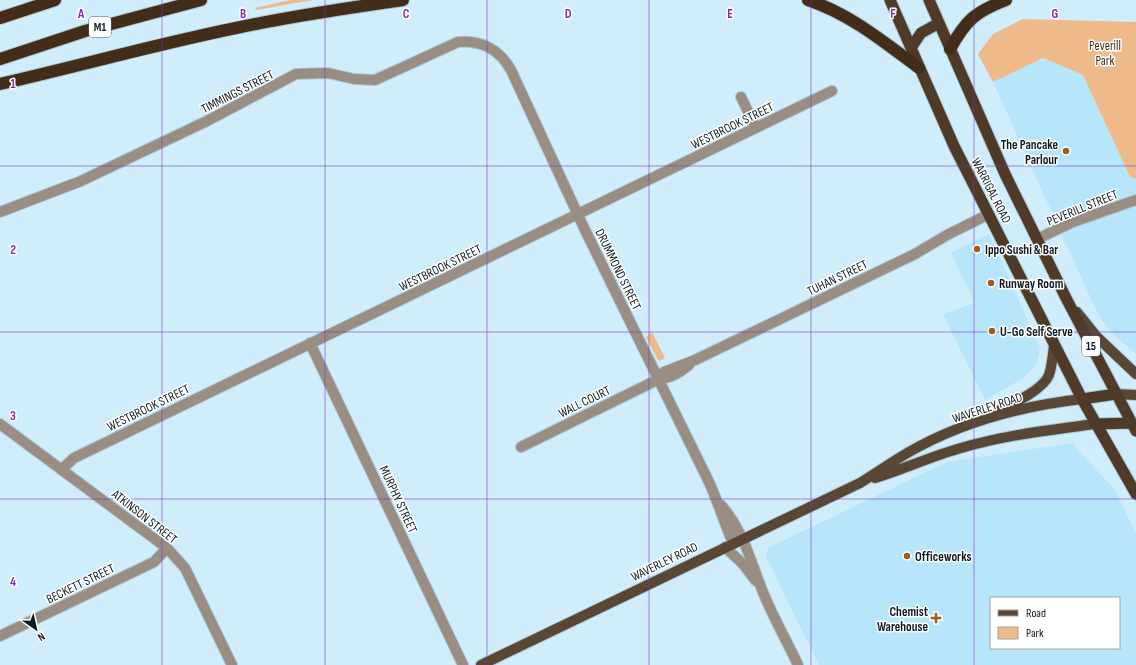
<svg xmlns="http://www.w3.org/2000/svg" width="1136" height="665" font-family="'Sofia Sans Condensed',sans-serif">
<rect width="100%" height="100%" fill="#cfedfb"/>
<path fill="#b7e5fa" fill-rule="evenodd" d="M1043 58 1083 75 1130 177 1136 179V354L1118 339 1105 325 1096 310 993 82Z
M989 234 1040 348 1036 365 1023 378 985 400 943 314 975 303 951 253Z
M1072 443 1115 490 1136 534V665H819L766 557 768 548 947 462ZM991 598H1119V648H991Z"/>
<path fill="#efba8a" d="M290 0H313L256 10 255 8Z
M1023 19 1136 22V179L1130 177 1083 75 1043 58 993 82 978 54 993 34Z
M652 332 665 358 660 361 658 360 646 337Z"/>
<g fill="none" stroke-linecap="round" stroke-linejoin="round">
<defs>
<path id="minor" d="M741 97 756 128
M0 212 81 181 207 121 296 74 328 73 354 79 375 80 458 42C482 40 499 49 511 70L585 230 708 480C718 501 724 523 733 543
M1037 239 1073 222 1136 200
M310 343 463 665
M659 379 664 372 695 360 915 254 947 235 989 214
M0 424 167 548 185 568 232 665
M521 447 659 379C671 378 679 373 689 365
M62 469 74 458 832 91
M721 505C743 530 749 557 761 587 771 614 786 639 798 665
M725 547 743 564 756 581
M0 636 154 562 167 548"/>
<path id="primary" d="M1077 312 1097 337 1136 374
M1116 394 1136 395
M998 411C1012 404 1043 390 1049 375 1052 366 1053 355 1054 345
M875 478C904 469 932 456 961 448 1005 435 1050 430 1095 424
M481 665 860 483C876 473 892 462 909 452 961 422 1022 406 1082 399"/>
<path id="trunk" d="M890 0 954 146 1082 399 1136 494
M929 0 1005 174 1066 298 1136 431
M911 48 921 33 939 23
M1082 399 1116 394
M1095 424 1132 423"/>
<path id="motorway" d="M808 0C850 14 884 42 919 68
M0 18 55 0
M950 49C966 20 975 12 1006 0
M0 59 85 31 201 0
M0 84C79 66 157 44 236 28 291 16 347 8 403 0"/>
</defs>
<use href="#minor" stroke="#acc7d4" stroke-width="12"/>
<use href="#primary" stroke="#acc7d4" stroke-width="12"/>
<use href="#trunk" stroke="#acc7d4" stroke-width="13"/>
<use href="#motorway" stroke="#acc7d4" stroke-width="14"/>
<use href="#minor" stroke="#9a8e84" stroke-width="10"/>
<use href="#primary" stroke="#594634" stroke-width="10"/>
<use href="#trunk" stroke="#4e3a26" stroke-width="11"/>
<use href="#motorway" stroke="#432d18" stroke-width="12"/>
</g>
<path fill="none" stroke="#7b2cbf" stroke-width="1" stroke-opacity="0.55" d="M162 0V665M325 0V665M487 0V665M649 0V665M811 0V665M974 0V665M0 166H1136M0 332H1136M0 499H1136"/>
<g fill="#9a5f1f" stroke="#fff" stroke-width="1.5">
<circle cx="1066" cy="151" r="4"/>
<circle cx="977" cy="249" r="4"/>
<circle cx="991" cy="283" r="4"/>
<circle cx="992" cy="331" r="4"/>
<circle cx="907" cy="556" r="4"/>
<path d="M934 612h4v4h4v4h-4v4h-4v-4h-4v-4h4z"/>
</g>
<g text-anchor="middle" stroke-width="3" stroke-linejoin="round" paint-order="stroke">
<g fill="#fff" stroke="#565f64" stroke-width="1">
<rect x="89" y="17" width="22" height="20" rx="3"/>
<rect x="1082" y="336" width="18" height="20" rx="3"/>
</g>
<g font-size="12" font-weight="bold" fill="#0d1b21">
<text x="100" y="31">M1</text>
<text x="1091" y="350">15</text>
</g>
<g font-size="13" fill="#482d11" stroke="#fff">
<text x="1105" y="50">Peverill<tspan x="1105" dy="15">Park</tspan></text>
</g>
<g font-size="13" fill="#0d1b21" stroke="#fff">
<text transform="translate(237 91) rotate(-27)" y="5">TIMMINGS STREET</text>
<text transform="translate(732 125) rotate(-26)" y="5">WESTBROOK STREET</text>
<text transform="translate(992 190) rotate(63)" y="5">WARRIGAL ROAD</text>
<text transform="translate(1082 207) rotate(-22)" y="5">PEVERILL STREET</text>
<text transform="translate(440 267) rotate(-26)" y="5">WESTBROOK STREET</text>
<text transform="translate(619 269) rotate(64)" y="5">DRUMMOND STREET</text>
<text transform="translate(837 277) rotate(-26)" y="5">TUHAN STREET</text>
<text transform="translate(584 401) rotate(-26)" y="5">WALL COURT</text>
<text transform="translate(148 407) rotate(-26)" y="5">WESTBROOK STREET</text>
<text transform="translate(987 407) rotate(-18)" y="5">WAVERLEY ROAD</text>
<text transform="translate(399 499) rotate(65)" y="5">MURPHY STREET</text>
<text transform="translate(145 516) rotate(38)" y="5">ATKINSON STREET</text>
<text transform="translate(664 561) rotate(-26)" y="5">WAVERLEY ROAD</text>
<text transform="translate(80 583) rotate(-26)" y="5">BECKETT STREET</text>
</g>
<g font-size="13" font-weight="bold" fill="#0d1b21" stroke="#fff" text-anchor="start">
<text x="1058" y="149" text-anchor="end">The Pancake<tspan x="1058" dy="15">Parlour</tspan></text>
<text x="985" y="254">Ippo Sushi &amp; Bar</text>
<text x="999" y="288">Runway Room</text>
<text x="1000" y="336">U-Go Self Serve</text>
<text x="915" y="561">Officeworks</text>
<text x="928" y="616" text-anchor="end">Chemist<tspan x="928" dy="15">Warehouse</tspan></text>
</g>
</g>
<g font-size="13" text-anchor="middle" font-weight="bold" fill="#7b2cbf" stroke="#fff" stroke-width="3" stroke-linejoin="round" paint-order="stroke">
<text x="81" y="18">A</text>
<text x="243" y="18">B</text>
<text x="406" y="18">C</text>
<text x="568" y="18">D</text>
<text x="730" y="18">E</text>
<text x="893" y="18">F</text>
<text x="1055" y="18">G</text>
<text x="13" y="88">1</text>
<text x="13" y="254">2</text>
<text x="13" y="420">3</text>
<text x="13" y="586">4</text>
</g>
<rect x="990" y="597" width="130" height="52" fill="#ffffff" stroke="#9ea4a6"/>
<rect x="998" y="610" width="20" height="6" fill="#594634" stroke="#9ea4a6"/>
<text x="1026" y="617" font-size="12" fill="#0d1b21">Road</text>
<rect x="998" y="627" width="20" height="12" fill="#efba8a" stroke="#9ea4a6"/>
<text x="1026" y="637" font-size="12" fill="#0d1b21">Park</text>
<g transform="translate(36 629) rotate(146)" stroke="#ffffff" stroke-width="3" paint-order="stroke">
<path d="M0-3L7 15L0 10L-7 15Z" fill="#0d1b21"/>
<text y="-6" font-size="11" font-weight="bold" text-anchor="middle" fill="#0d1b21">N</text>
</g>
</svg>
